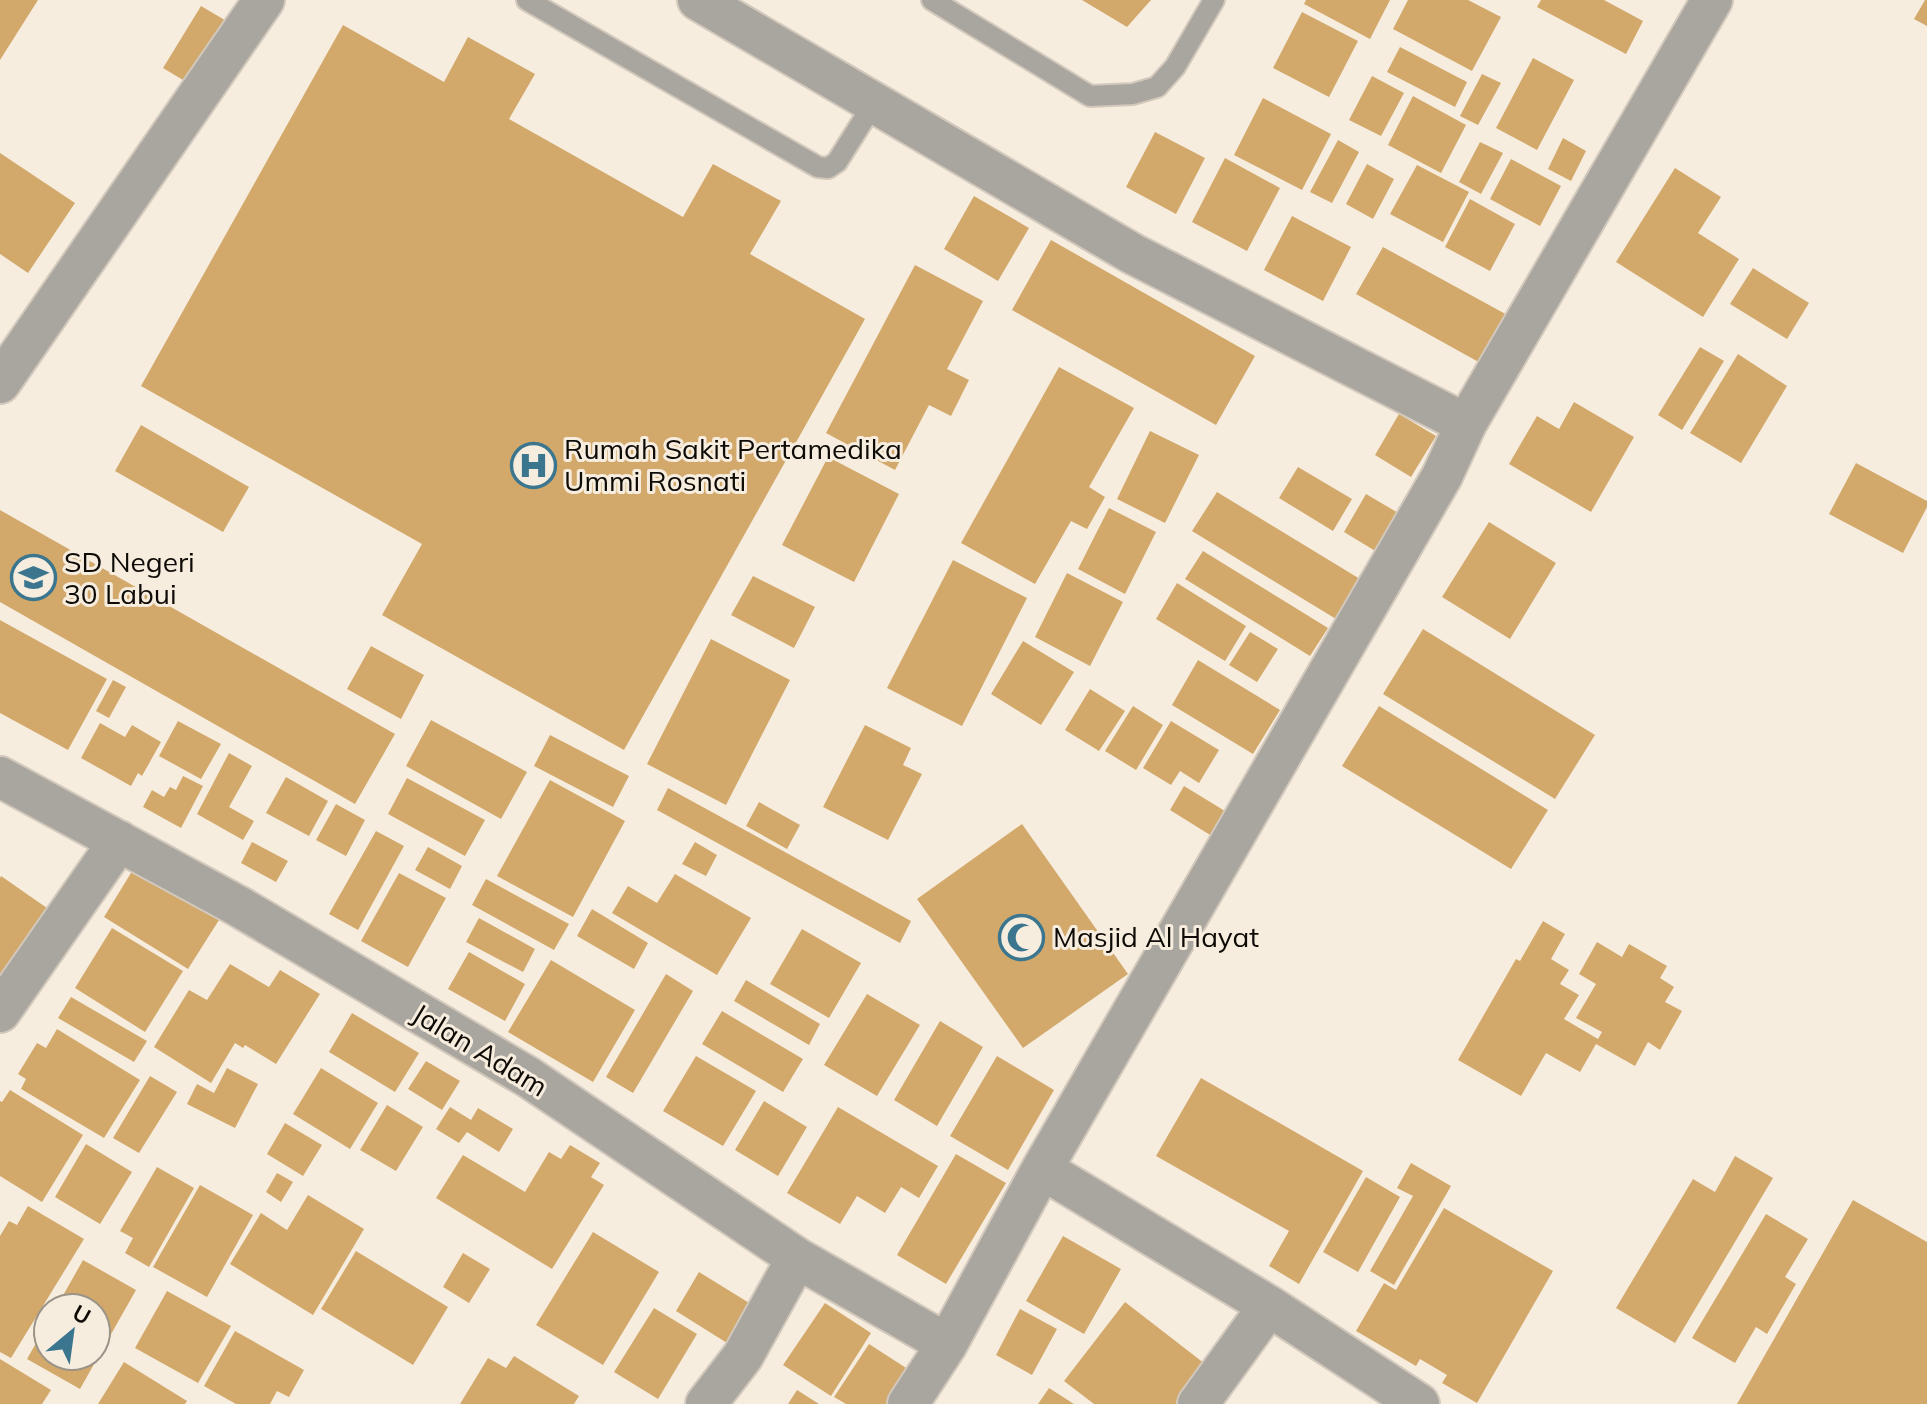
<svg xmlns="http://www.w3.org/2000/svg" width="1927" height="1404" font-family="Mulish,sans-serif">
<rect width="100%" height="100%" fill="#f7eddf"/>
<path fill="#d2a96b" d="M0 0H38L0 60Z
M1082 0H1151L1127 27Z
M1306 0H1390L1370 39 1304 4Z
M1408 0H1468L1501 17 1472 71 1393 29Z
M1541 0H1604L1643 21 1626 54 1537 7Z
M1925 0H1927V26L1914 19Z
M201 6 235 26 198 89 163 68Z
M1302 12 1358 41 1329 97 1273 68Z
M343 25 444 82 468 37 535 74 509 119 683 217 713 164 781 201 750 254 865 319 624 750 382 615 422 544 141 386Z
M1400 47 1467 82 1455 107 1387 72Z
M1533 58 1574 80 1537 150 1496 128Z
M1482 74 1501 83 1478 125 1460 116Z
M1372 76 1404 93 1381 136 1349 120Z
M1413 96 1466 125 1441 173 1388 145Z
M1263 98 1331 134 1302 190 1234 155Z
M1155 132 1205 158 1176 214 1126 187Z
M1563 138 1586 151 1571 181 1548 169Z
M1338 140 1359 152 1332 203 1310 192Z
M1480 142 1503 153 1481 194 1459 182Z
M0 153 75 203 28 273 0 254Z
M1225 158 1280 188 1247 251 1192 222Z
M1511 159 1561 186 1540 226 1490 199Z
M1367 164 1394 179 1373 219 1346 204Z
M1417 165 1469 192 1443 242 1390 214Z
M1675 168 1721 197 1698 233 1739 259 1703 317 1616 262Z
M974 196 1029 228 998 281 944 249Z
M1470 199 1515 224 1490 271 1445 247Z
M1292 216 1351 247 1323 301 1264 270Z
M1051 240 1255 356 1216 425 1012 310Z
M1383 247 1511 317 1484 365 1356 294Z
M915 265 983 301 947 369 969 380 951 416 929 405 895 470 826 433Z
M1753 268 1809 303 1787 339 1730 304Z
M1700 347 1724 361 1682 430 1658 415Z
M1738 354 1787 386 1741 463 1690 433Z
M1059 367 1134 408 1089 487 1105 497 1087 529 1071 521 1035 584 961 543Z
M1574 402 1634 437 1591 512 1509 464 1537 416 1559 429Z
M1399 414 1436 436 1411 477 1375 455Z
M141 425 249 487 223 532 115 471Z
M1150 431 1199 455 1165 523 1117 499Z
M828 457 899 494 854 582 782 545Z
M1856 463 1927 501V507L1903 553 1829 514Z
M1298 467 1352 499 1333 531 1279 498Z
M1217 492 1360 579 1336 619 1192 531Z
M1366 494 1400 514 1377 552 1344 532Z
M1109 508 1156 532 1125 594 1078 569Z
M0 510 395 734 355 804 0 602Z
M1489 522 1556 563 1510 639 1442 597Z
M1203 551 1328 628 1310 656 1185 579Z
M953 560 1027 598 962 726 887 688Z
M1067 573 1123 602 1090 666 1035 637Z
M753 576 815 607 794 648 731 615Z
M1177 583 1246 626 1225 661 1156 619Z
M0 620 107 679 68 750 0 713Z
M1423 629 1595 735 1555 799 1383 694Z
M1250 632 1278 649 1257 682 1229 665Z
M711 639 790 680 726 805 647 764Z
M1023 641 1074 672 1041 725 991 694Z
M371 646 424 675 401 719 347 689Z
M1198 660 1280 710 1253 754 1172 705Z
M113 680 126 687 109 718 96 711Z
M1090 689 1125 711 1099 751 1065 730Z
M1133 706 1163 725 1136 770 1105 751Z
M1379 706 1548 810 1511 869 1342 766Z
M431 720 527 772 501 819 406 766Z
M178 721 221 744 201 779 159 756Z
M1171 721 1219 750 1199 783 1180 771 1171 785 1143 768Z
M100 723 125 737 132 725 161 742 142 776 138 773 131 786 81 758Z
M865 725 911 748 903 765 922 774 888 840 823 807Z
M550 735 629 776 613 807 534 766Z
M229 753 252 766 229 807 254 821 243 840 197 814Z
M183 776 203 786 181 828 143 807 152 790 164 797 170 787 176 790Z
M286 777 328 801 309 836 266 813Z
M407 778 485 820 465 856 388 814Z
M550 780 625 821 573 917 497 876Z
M1184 786 1238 819 1223 843 1170 810Z
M668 788 911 921 900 943 657 810Z
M759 802 800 825 787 849 746 826Z
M336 804 365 820 346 856 316 840Z
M1022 824 1128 974 1023 1048 917 899Z
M376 831 404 846 358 930 329 914Z
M252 842 288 861 276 882 241 863Z
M695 842 717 855 706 876 682 864Z
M428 847 462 866 450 889 415 870Z
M134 868 219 920 188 969 104 917Z
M399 873 446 898 408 967 361 941Z
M675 874 751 918 717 975 612 913 628 886 657 903Z
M1 876 57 915 0 978V878Z
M486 879 569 924 554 950 472 905Z
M592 909 648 943 634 969 577 936Z
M479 918 535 949 523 972 466 942Z
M1543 921 1565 934 1551 959 1569 970 1560 984 1579 995 1564 1019 1598 1039 1602 1032 1576 1018 1596 984 1579 974 1597 942 1622 957 1629 944 1667 966 1660 978 1674 987 1665 1002 1682 1011 1660 1050 1648 1042 1635 1066 1596 1044 1580 1072 1546 1053 1521 1096 1458 1060 1516 959 1520 961Z
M112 928 183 971 145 1032 75 988Z
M802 929 861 963 829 1018 770 984Z
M469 952 525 984 505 1021 448 989Z
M551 960 635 1010 593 1082 508 1032Z
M230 964 269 987 280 970 320 994 276 1064 245 1045 243 1048 235 1043 211 1083 154 1047 189 990 207 1000Z
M666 974 693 991 633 1093 606 1077Z
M746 980 820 1024 809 1045 734 1001Z
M867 994 920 1025 877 1096 824 1065Z
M71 997 147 1041 134 1062 58 1018Z
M722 1011 803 1059 783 1092 702 1044Z
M352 1013 419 1053 395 1092 329 1052Z
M940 1021 983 1047 937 1126 894 1100Z
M57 1029 140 1080 104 1138 21 1089 26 1079 18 1074 37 1043 46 1048Z
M696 1056 756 1091 723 1146 663 1111Z
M997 1056 1054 1090 1008 1170 950 1136Z
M426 1061 460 1081 442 1110 408 1089Z
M227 1068 258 1084 235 1128 187 1104 197 1084 214 1093Z
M321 1068 378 1103 350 1149 293 1114Z
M150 1076 177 1092 139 1153 113 1138Z
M1201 1078 1363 1171 1299 1284 1269 1266 1289 1231 1156 1156Z
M10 1090 83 1135 42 1202 0 1176V1101L2 1102Z
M764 1101 807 1127 778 1176 735 1150Z
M387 1105 423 1127 396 1171 360 1150Z
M450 1107 471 1120 478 1108 513 1129 499 1152 467 1132 459 1143 436 1129Z
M838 1107 938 1166 919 1198 901 1187 885 1213 857 1196 840 1224 787 1193Z
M285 1123 322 1145 303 1176 267 1154Z
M86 1144 132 1172 100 1224 55 1197Z
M570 1145 600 1163 591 1177 604 1185 552 1269 436 1198 463 1155 525 1192 549 1152 561 1159Z
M956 1154 1006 1183 946 1284 897 1255Z
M1735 1156 1773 1178 1675 1343 1616 1308 1693 1179 1715 1192Z
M1411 1163 1451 1186 1394 1285 1370 1271 1413 1196 1397 1188Z
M157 1167 194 1188 149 1267 125 1253 133 1238 120 1231Z
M277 1173 293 1182 281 1202 266 1192Z
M1366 1177 1400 1197 1358 1272 1323 1252Z
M200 1185 253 1215 207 1297 153 1267Z
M308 1195 364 1229 313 1315 230 1264 261 1213 287 1230Z
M1853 1200 1927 1242V1404H1737Z
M28 1206 84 1239 11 1358 0 1352V1236L9 1221 17 1225Z
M1444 1208 1553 1271 1477 1403 1442 1383 1447 1375 1420 1359 1416 1366 1356 1331 1384 1283 1396 1290Z
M1766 1214 1808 1239 1785 1277 1796 1284 1767 1334 1756 1327 1735 1363 1692 1338Z
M593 1232 659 1272 603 1365 536 1325Z
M1063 1236 1121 1269 1084 1334 1026 1301Z
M356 1251 448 1307 413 1365 321 1309Z
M463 1253 490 1269 469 1303 443 1287Z
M83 1260 136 1290 80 1389 27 1359 48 1322V1356H96V1308H56Z
M699 1272 759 1309 735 1348 676 1311Z
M167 1291 231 1326 198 1383 135 1348Z
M1125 1302 1209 1367 1180 1404H1094L1064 1381Z
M825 1303 871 1333 831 1396 783 1365Z
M654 1308 697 1334 658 1399 614 1372Z
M1020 1309 1057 1329 1032 1375 996 1355Z
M235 1331 304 1370 289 1397 277 1391 270 1404H236L204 1386Z
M869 1344 917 1375 898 1404H846L834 1397Z
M514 1356 579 1396 574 1404H460L488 1358 506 1368Z
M0 1359 51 1390 42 1404H0Z
M124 1362 187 1401 185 1404H98Z
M1049 1388 1074 1404H1038Z
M797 1390 819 1404H788Z"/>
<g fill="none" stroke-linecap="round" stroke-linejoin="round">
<defs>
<path id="service" d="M527 0 818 167 828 168 837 162 874 103
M932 0 1090 96 1133 94 1157 87 1175 67 1214 0"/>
<path id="minor" d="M698 0 1133 254 1466 424 1442 476 1042 1169 947 1344 908 1404
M0 383 264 0
M1466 424 1712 0
M0 777 238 906 528 1077 797 1258 947 1344
M0 1012 119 841
M1042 1169 1269 1306 1419 1404
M706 1404 743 1356 797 1258
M1198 1404 1269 1306"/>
</defs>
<use href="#service" stroke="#d2c9bc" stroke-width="24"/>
<use href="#minor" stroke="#d2c9bc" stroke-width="44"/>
<use href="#service" stroke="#a9a59f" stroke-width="20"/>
<use href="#minor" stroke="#a9a59f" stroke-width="40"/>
</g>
<defs>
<symbol id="hospital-ring" viewBox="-11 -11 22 22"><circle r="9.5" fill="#f7eddf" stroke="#3b768e" stroke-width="1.5"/><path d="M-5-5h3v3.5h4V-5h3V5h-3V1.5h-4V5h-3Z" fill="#3b768e"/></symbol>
<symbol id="school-ring" viewBox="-11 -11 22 22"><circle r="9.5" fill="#f7eddf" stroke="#3b768e" stroke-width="1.5"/><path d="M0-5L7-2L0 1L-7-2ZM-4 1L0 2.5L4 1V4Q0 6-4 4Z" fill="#3b768e"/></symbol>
<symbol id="mosque-ring" viewBox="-11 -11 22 22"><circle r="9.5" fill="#f7eddf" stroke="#3b768e" stroke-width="1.5"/><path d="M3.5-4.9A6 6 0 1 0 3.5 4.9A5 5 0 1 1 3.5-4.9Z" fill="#3b768e"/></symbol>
</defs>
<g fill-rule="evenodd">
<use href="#hospital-ring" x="508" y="440" width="51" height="51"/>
<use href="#school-ring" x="8" y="552" width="51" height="51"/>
<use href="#mosque-ring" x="996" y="912" width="51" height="51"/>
</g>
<g text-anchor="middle" stroke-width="6" stroke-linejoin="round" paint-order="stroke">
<g font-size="28" fill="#0e0b06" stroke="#f7eddf" text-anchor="start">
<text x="564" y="459">Rumah Sakit Pertamedika<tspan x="564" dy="32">Ummi Rosnati</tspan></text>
<text x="64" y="572">SD Negeri<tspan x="64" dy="32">30 Labui</tspan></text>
<text x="1053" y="947">Masjid Al Hayat</text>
</g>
<g font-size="28" fill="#0e0b06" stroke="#f7eddf">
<text transform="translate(480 1050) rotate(31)" y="10">Jalan Adam</text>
</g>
</g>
<g transform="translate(72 1332) rotate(29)"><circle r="38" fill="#f7eddf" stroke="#9a9388" stroke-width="2"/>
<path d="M0-6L14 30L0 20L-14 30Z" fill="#3b768e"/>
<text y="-12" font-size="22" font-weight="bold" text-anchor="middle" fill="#0e0b06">U</text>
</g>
</svg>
